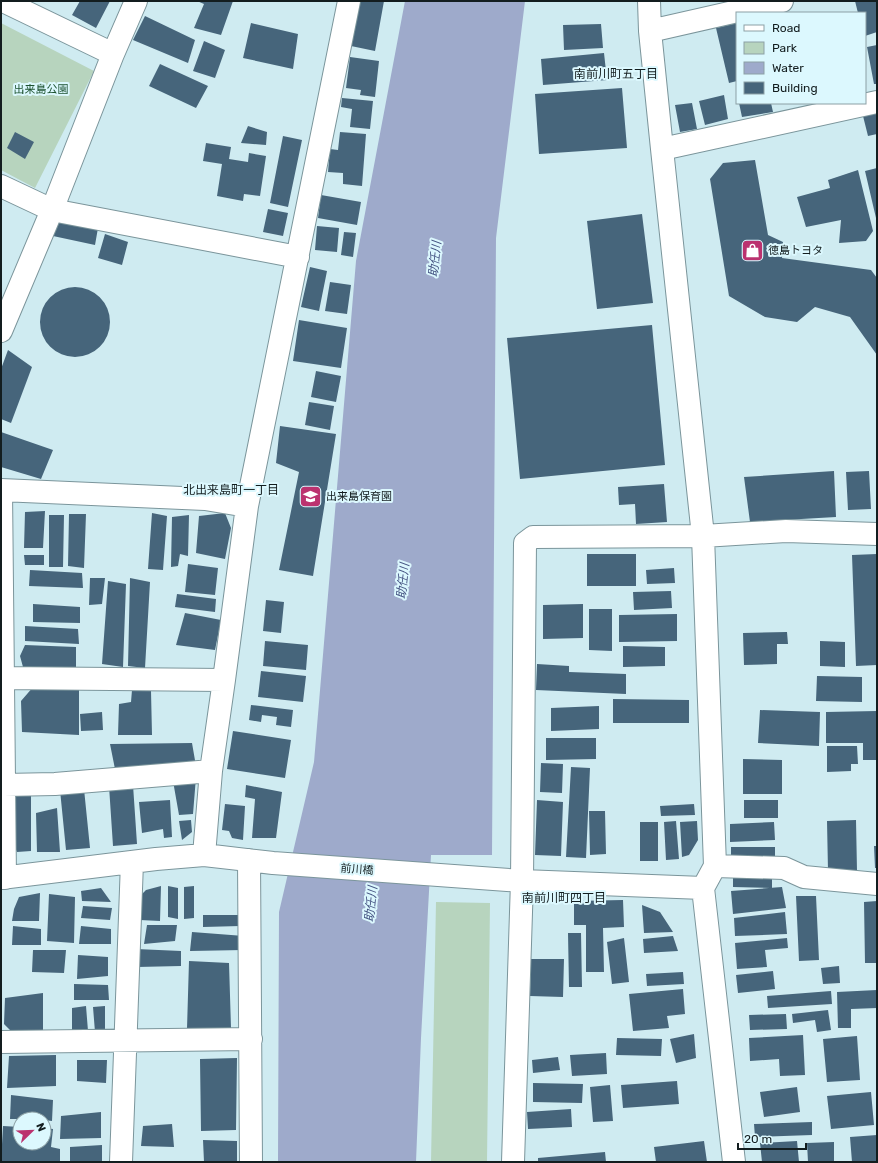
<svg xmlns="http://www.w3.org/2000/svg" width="878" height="1163" font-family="Rubik,'Noto Sans JP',sans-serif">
<rect width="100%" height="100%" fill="#cfebf1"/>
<path fill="#b7d4be" d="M1 23 94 71 35 188 1 170Z
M436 902 490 903 487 1162H431Z"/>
<path fill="#9eaacb" d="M405 1H525L496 238 492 855H431L421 1038 416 1162H278L279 912 314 762 356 261Z"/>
<path fill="#46657b" d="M80 1H110L96 28 72 15Z
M197 1H233L221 35 194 28 204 4Z
M359 1H384L375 51 351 46Z
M855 1H877V32L865 36V13H858Z
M145 16 195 40 188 63 133 40Z
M251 23 298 34 293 69 243 58Z
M737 23V81L729 83 716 28Z
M601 24 603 48 564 50 563 25Z
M204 41 225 50 215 78 193 71Z
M877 45V84H874L867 47Z
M604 53 607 80 543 85 541 59Z
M350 57 379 61 375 97 360 95 361 90 346 88Z
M160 64 208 86 196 108 149 86Z
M622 88 627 148 539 154 535 94Z
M724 95 728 119 705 125 699 101Z
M342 98 373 101 370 129 350 127 352 109 341 107Z
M692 103 697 129 680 132 675 105Z
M739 103H771L773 112 742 117Z
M877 112V134L868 136 863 116Z
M248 126 267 132 266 145 241 143Z
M15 132 34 142 25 159 7 148Z
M340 132 366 134 362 186 343 184V173L328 172 330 149 338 150Z
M283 136 302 140 288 207 270 203Z
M206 143 231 147 229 159 248 162 249 153 266 156 260 196 244 194 243 201 217 196 222 164 203 161Z
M755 160 768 235 783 242 782 258 871 270 877 278V355L850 317 815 307 797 322 765 317 729 296 710 179 723 163Z
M877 168V217L876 218 865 171Z
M858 170 873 231 866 241 839 243 841 220 806 227 797 197 830 188 828 180Z
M321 195 361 202 357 225 318 218Z
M268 209 288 213 283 236 263 232Z
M642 214 653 303 597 309 587 221Z
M58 221 98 228 95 245 53 236Z
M317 226 339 228 337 252 315 250Z
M344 232 356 233 353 257 341 255Z
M105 234 128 242 122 265 98 258Z
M310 267 327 271 319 311 301 307Z
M330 282 351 285 347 314 325 311Z
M40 322a35 35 0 1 1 70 0a35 35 0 1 1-70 0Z
M299 320 347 328 341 368 293 361Z
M652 325 665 465 520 479 507 338Z
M8 350 32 367 11 423 1 419V369Z
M316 371 341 376 336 402 311 397Z
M309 402 334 406 330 430 305 425Z
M280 426 336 434 313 576 279 570 299 472 276 463Z
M1 432 53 450 41 479 1 467Z
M834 471 836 517 750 522 744 477Z
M869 471 871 509 848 510 846 472Z
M664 484 667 522 636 524 635 504 619 505 618 487Z
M45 511 43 548H24L25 512Z
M152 513 167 516 163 570 148 569Z
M225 513 231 528 225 559 196 553 199 516Z
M69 514H86L84 568 68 566Z
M49 515H64L63 567H49Z
M189 515 188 556 180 554 178 566 171 567 172 517Z
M587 554H636V586H587Z
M877 554V665L856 666 852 555Z
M24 555H44V565H25Z
M188 564 218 568 215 595 185 592Z
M674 568 675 583 647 584 646 570Z
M30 570 82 573 83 588 29 586Z
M90 578H105L102 604 89 605Z
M130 578 150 582 145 668 128 666Z
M108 581 126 584 123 667 102 664Z
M671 591 672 608 634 610 633 592Z
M177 594 216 599 215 612 175 607Z
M266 600 284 602 281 633 263 631Z
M33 604 80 607V623L33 622Z
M583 604V638L543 639V605Z
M589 609H612V651L589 650Z
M185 613 221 620 215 650 176 645Z
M677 614V641L619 642V615Z
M25 626 78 629 79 644 25 641Z
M787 632 788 644H777V664L744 665 743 633Z
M265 641 308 645 306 670 263 666Z
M820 641 845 642V667L820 666Z
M25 645 76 647V667H23L20 656Z
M623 646 665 647V666L623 667Z
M537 664 569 666V672L626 674V694L536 690Z
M261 671 306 676 303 702 258 697Z
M817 676 862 677V702L816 701Z
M79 684V735L22 732 21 701 34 686Z
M132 690 151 691 152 735H118L119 704 131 702Z
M613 699 689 700V723H613Z
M251 705 293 710 291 727 276 725 277 717 262 715 261 722 249 720Z
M599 706V729L551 731V708Z
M760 710 820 712 819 746 758 743Z
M877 711V760H863V743H826V712Z
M102 712 103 730 81 731 80 714Z
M233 731 291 740 285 778 227 769Z
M546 738H596V759L546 760Z
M192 743 196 766 115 769 110 744Z
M827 746H857L858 764H851V771L827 772Z
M743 759 782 760V794H743Z
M541 763 563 764 562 793 540 792Z
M571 767 590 768 586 858 566 857Z
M196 777 193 814 179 815 173 781Z
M133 785 137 844 113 846 109 786Z
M246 785 282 792 276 838H252L255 799 245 797Z
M84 789 90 848 66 850 60 790Z
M31 793V851L17 852 14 845 12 794Z
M170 800 172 837 164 838 163 829 142 833 139 802Z
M537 800 563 802 561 856 535 855Z
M744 800H778V818H744Z
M225 804 245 806 243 840 232 838 229 831 222 830Z
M694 804 695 815 661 816 660 806Z
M57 808 60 852H37L36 813Z
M589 811H605L606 854 590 855Z
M191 820 192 832 182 840 179 821Z
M856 820 857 871H828L827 821Z
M676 821 679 859 666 860 664 822Z
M697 821 698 840 689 855 682 857 680 822Z
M640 822H658V861H640Z
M774 822 775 840 730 842V824Z
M874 846H877V868H875Z
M731 847H775V858H731Z
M733 875H772V888L733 887Z
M161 886 160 921 140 920 139 897 146 890Z
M168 886 178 888V919L168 917Z
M194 886V918L184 919V887Z
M782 887 786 908 733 914 731 891Z
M101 888 111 902 82 901 81 891Z
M40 893 39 921H12L14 909 19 897Z
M49 894 75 897 74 943 47 941Z
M796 896H816L819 960 799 961Z
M623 900 624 927 603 928 604 972H586V925H574V901Z
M877 901V963H865L864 902Z
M642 905 660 912 673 932 644 933Z
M83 906 112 908 110 920 81 918Z
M785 912 787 934 735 936 734 918Z
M203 915H240V926L203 927Z
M147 925H177L175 941 144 944Z
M13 926 41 929V945H12Z
M81 926 111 929V944H79Z
M192 932 244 936 243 950 190 951Z
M568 933H581L582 987H569Z
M673 936 678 951 644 953 643 939Z
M624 938 629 982 612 984 607 942Z
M787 938 788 948 765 950 767 967 737 969 735 943Z
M136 949 181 951V966L137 967Z
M33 950H66L64 973 32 972Z
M78 955 108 957V976L77 979Z
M531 959H564L563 997 530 996Z
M189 961 229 963 231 1028 187 1029Z
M839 966 840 983 823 984 821 968Z
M773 971 775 989 738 993 736 975Z
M683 972 684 984 647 986 646 974Z
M74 984 108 985 109 1000H74Z
M683 989 685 1014 667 1016 669 1028 633 1031 629 994Z
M877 990V1008L851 1009V1028H838L837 992Z
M831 991 832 1004 768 1008 767 996Z
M43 993V1031L13 1033 4 1024 5 998Z
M86 1006 88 1031 72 1033V1008Z
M105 1006V1032H95L93 1007Z
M828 1010 831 1030 817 1032 815 1020 793 1023 792 1014Z
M786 1014 787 1029 750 1030 749 1015Z
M694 1034 696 1058 676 1063 670 1039Z
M803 1035 805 1075 780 1076 779 1059 750 1061 749 1038Z
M857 1036 860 1080 827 1082 823 1039Z
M617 1038 662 1039 661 1056 616 1055Z
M606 1053 607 1074 572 1076 570 1055Z
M56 1055V1086L7 1088 9 1056Z
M558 1057 560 1070 533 1073 532 1060Z
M237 1058 236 1130 201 1131 200 1059Z
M77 1060H107L106 1083 77 1081Z
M677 1081 679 1104 623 1108 621 1085Z
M533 1083 583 1084 582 1103 533 1102Z
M610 1085 613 1121 593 1122 590 1087Z
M797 1087 800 1112 764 1117 760 1092Z
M871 1092 874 1125 831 1129 827 1096Z
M11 1095 53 1100 52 1121 44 1120V1119H10Z
M571 1109 572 1127 528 1129 527 1112Z
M101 1112V1138L60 1139 61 1116Z
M812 1122V1135L755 1137 754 1124Z
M172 1124 174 1147 141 1146 143 1126Z
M3 1126 20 1127V1143H44V1128L53 1129 51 1147 60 1149V1162H1Z
M877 1135V1162H852L850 1137Z
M203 1140 237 1141V1162H204Z
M704 1141 707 1162H656L654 1147Z
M797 1141 799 1162H762L760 1143Z
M834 1142V1162H808L807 1143Z
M102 1145V1162H70V1147Z
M605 1152 606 1162H538V1158Z"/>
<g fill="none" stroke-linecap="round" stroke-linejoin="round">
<defs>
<path id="minor" d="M3 1 113 54
M649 1 650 31 662 149 703 536 715 866 703 888 734 1162
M650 31 782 1
M662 149 877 102
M1 186 52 210 298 257
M1 331 52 210 113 54 136 1
M1 678 224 680
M4 785 55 784 211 771
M204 855 211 771 224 680 247 506 349 1
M249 860 251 1162
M715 866 784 868 804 877 877 884
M1 878 156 859 204 855 273 863 522 881 703 888
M5 878 1 490 205 499 247 506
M1 1042 251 1039
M121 1162 132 862
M513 1162 522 881 525 543 533 537 703 536 786 531 877 534"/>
</defs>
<use href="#minor" stroke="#7b959b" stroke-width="24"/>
<use href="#minor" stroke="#fff" stroke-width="22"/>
</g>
<defs>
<symbol id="shop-square" viewBox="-11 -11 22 22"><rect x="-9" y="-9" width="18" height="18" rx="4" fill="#bb326f" stroke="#dcf8fe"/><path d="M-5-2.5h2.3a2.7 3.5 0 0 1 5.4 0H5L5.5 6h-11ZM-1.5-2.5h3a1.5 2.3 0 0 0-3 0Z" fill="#fff"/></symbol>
<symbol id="school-square" viewBox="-11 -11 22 22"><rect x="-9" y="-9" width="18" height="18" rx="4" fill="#bb326f" stroke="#dcf8fe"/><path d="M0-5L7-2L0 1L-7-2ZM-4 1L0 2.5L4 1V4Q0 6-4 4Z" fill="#fff"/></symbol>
</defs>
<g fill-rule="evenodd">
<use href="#shop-square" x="740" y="238" width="25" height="25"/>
<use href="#school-square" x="298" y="484" width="25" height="25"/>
</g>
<g text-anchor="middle" stroke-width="4" stroke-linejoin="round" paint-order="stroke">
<g font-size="11" fill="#1d5230" stroke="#dcf8fe">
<text x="41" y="93">出来島公園</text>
</g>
<g font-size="11" fill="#131d1f" stroke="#dcf8fe" text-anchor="start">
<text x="768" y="254">徳島トヨタ</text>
<text x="326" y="500">出来島保育園</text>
</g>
<g font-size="11" fill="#131d1f" stroke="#dcf8fe">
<text transform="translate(357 869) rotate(4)" y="4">前川橋</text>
</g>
<g font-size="12" fill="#131d1f" stroke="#dcf8fe">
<text x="616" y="78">南前川町五丁目</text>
<text x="231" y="494">北出来島町一丁目</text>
<text x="564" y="902">南前川町四丁目</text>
</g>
<g font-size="12" font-style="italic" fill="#445382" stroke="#dcf8fe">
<text transform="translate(435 259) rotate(-84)" y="4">助任川</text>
<text transform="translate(403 581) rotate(-84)" y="4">助任川</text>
<text transform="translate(371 904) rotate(-84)" y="4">助任川</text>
</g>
</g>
<rect width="878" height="1163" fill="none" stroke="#131d1f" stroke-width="4"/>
<rect x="736" y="12" width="130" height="92" fill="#dcf8fe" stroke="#8ca0a5"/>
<rect x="744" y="25" width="20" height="6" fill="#ffffff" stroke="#8ca0a5"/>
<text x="772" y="32" font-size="12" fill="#131d1f">Road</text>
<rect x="744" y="42" width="20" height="12" fill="#b7d4be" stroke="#8ca0a5"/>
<text x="772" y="52" font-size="12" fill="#131d1f">Park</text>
<rect x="744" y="62" width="20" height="12" fill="#9eaacb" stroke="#8ca0a5"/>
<text x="772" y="72" font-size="12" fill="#131d1f">Water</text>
<rect x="744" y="82" width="20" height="12" fill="#46657b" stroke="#8ca0a5"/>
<text x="772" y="92" font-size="12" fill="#131d1f">Building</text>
<g transform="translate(32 1131) rotate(67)"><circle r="19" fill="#dcf8fe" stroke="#8ca0a5"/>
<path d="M0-3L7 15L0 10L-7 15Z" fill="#bb326f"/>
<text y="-6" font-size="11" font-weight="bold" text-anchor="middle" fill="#131d1f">N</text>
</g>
<path d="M738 1143v6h68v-6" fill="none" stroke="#131d1f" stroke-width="2"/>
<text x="744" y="1143" font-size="12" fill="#131d1f" stroke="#dcf8fe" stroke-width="3" paint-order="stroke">20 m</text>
</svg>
